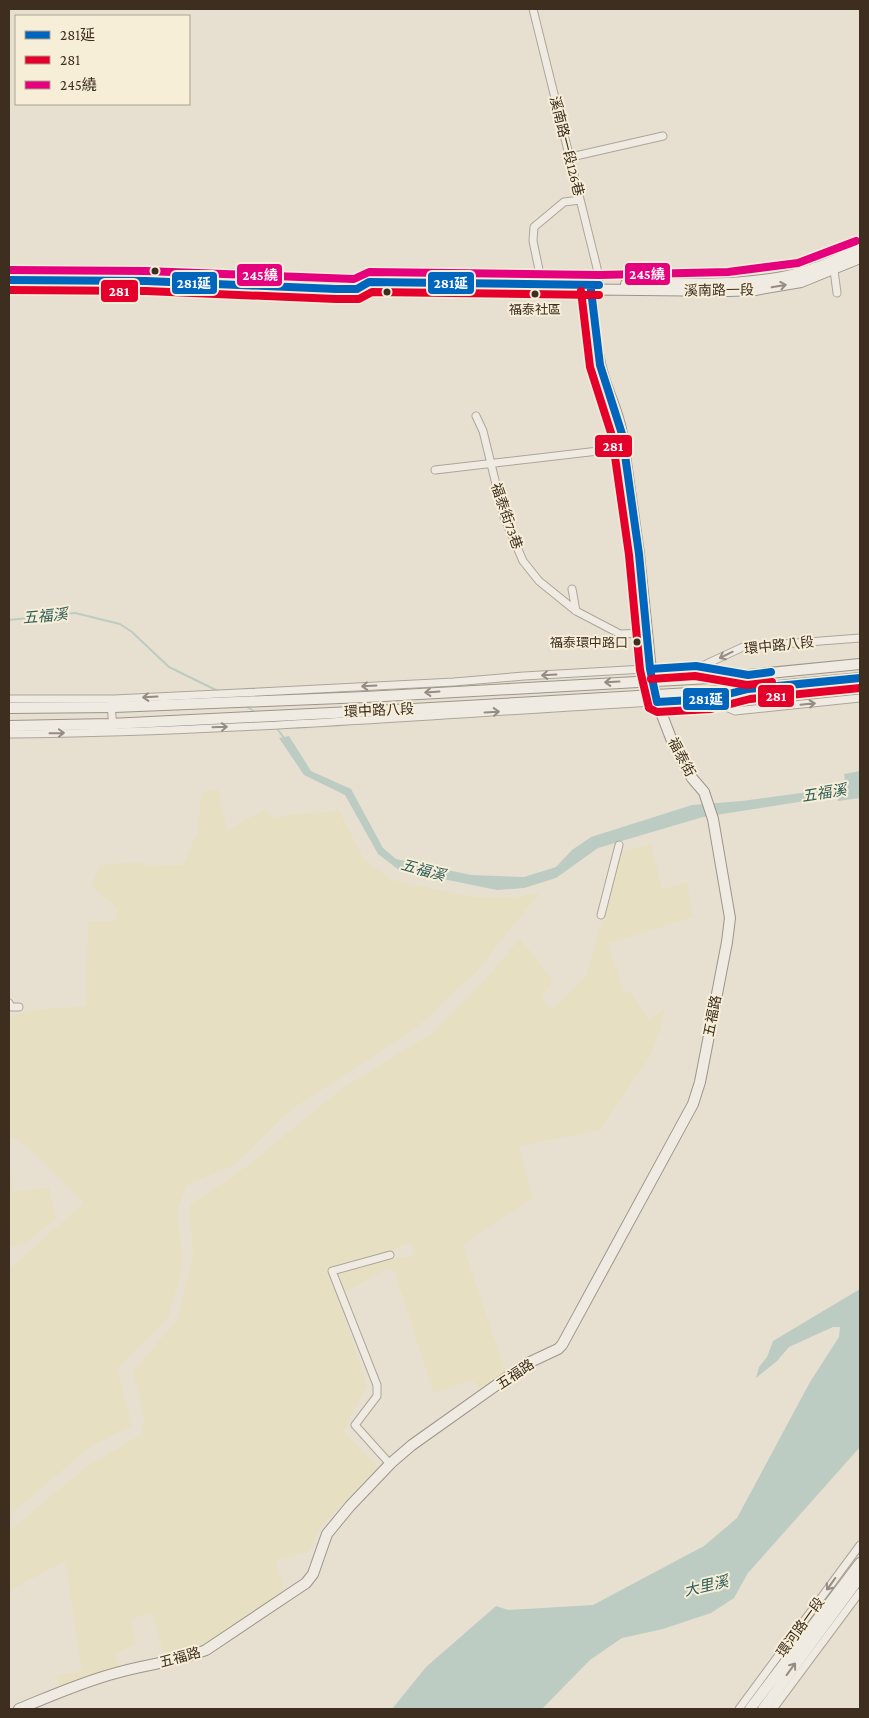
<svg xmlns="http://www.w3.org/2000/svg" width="869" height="1718" font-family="'Crimson Pro','Noto Sans TC',serif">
<rect width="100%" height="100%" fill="#e7e0d1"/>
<path fill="#e6dfc2" d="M218 789 227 831 263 810 277 819 286 815 334 811 337 807 365 861 392 880 474 897H516L540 892 478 970 417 1027 292 1109 233 1166 188 1184 177 1210 183 1263 169 1317 117 1368 132 1425 87 1449 9 1516V1269L84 1203 26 1145 9 1136V1017L33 1010 86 1006 88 921H115L118 910 91 885 100 865 135 862 153 866 183 865 197 833 202 792Z
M651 844 662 889 687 882 693 917 608 944 624 992 630 991 649 1020 664 1009 662 1026 649 1058 600 1130 519 1146 533 1198 463 1244 506 1372 480 1389 472 1380 434 1394 394 1270 387 1269 345 1292 337 1275 392 1259 413 1256 414 1250 411 1243 394 1248 388 1257 326 1270 337 1295 367 1386 343 1431 378 1467 322 1525 308 1552 276 1561 285 1594 201 1650 167 1664 152 1613 132 1619 136 1644 116 1653 119 1671 60 1688 56 1675 82 1672 65 1561 9 1591V1531L86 1467 142 1434 144 1419 133 1371 177 1320 193 1257 190 1205 247 1166 341 1089 431 1034 485 980 520 938 553 981 542 998 552 1010 586 975 622 851Z
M9 1166 13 1192 49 1187 56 1219 24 1244 9 1247Z"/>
<path fill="#bcccc2" d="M289 736 311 771 351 789 383 848 396 859 471 875 524 877 556 867 572 850 591 837 692 805 742 801 838 788 845 781 844 774 860 771V798L838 801 837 796 703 817 598 848 556 878 524 888 497 890 399 870 378 854 345 795 304 775 279 738Z
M860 1289V1447L748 1573 734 1598 711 1613 663 1629 622 1638 590 1660 542 1709H392L426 1667 496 1606 508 1610 593 1605 704 1546 737 1518 810 1382 839 1337 840 1327H833L789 1347 777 1361 756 1378 759 1367 767 1357 773 1341Z"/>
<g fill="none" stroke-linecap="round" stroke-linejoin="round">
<path stroke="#bcccc2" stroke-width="2" d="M9 620 75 613 120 624 132 632 169 667 220 692
M246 706 257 713
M276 727 284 738"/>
<defs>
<path id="street" d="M533 9 597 268 599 285
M571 157 663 136
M834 270 837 293
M542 284 533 241 534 227 564 202 580 200
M476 416 483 431 504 517 523 561 539 581 576 611 620 634 646 633
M435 470 624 448
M572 589 576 611
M702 666 743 647 860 638
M9 699H114L239 693 454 682 524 676 696 666 740 673
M710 700 735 711 860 698
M111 704 113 728
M9 734C243 732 476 711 709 699L729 694
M601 915 619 845
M9 1003 11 1007H19
M390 1464 355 1425 377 1396V1385L332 1271 390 1255
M739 1709 860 1545
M773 1709 860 1592"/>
<path id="secondary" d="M9 280 146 281 336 289 370 287 729 291 755 290 801 282 860 258
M626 284C683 282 744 288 799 273 820 268 840 257 860 250
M9 708 114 707 365 697 728 677 860 664
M9 726 110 724 413 709 725 691 860 678
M19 1709C51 1696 82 1682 116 1673 146 1664 177 1662 206 1650L306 1583 313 1574 327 1534 350 1506 391 1463 412 1445 526 1364 558 1349 562 1345 693 1104 700 1082 727 942 730 918 713 819 704 792 692 778 672 741 657 702 652 680 639 554 622 434C619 414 609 395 603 375 595 348 593 318 591 290
M750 1709 860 1563
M763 1709 860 1577"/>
</defs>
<use href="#street" stroke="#ada599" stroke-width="9"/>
<use href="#secondary" stroke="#9c958a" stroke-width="12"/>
<use href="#street" stroke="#efebe3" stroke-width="7"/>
<use href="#secondary" stroke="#efebe3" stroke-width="10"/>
<defs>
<path id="bus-1" d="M9 280 146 281 336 289H357L369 282 599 285
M591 290 600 365 622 434 639 554 650 669 657 702 709 699 748 689 860 678
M650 669 696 666 748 675 771 672"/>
<path id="bus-2" d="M9 290 146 291 336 299H359L372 292 599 295
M581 291 590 367 612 436 629 555 640 670 649 708 657 712 711 709 750 699 860 688
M651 679 695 676 747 685 772 682"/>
<path id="bus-3" d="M9 270 146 271 354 279 369 272 599 275 728 272 798 263 856 241"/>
</defs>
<use href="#bus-1" stroke="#f7eed8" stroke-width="11"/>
<use href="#bus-2" stroke="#f7eed8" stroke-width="11"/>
<use href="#bus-3" stroke="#f7eed8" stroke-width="11"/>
<use href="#bus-1" stroke="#0065bd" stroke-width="8"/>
<use href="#bus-2" stroke="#e4002b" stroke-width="8"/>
<use href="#bus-3" stroke="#e5007d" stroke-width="8"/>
</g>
<defs><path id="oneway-shaft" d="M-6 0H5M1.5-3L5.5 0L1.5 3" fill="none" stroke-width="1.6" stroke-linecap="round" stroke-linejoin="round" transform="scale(1.25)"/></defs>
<g stroke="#968c82">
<use href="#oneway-shaft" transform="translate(779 286) rotate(-10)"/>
<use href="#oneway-shaft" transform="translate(726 655) rotate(154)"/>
<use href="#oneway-shaft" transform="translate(549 675) rotate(177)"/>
<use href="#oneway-shaft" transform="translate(612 682) rotate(177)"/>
<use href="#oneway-shaft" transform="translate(369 686) rotate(177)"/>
<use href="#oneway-shaft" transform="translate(432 692) rotate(176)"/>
<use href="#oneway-shaft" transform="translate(150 697) rotate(177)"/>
<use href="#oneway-shaft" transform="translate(808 704) rotate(-6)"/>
<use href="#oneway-shaft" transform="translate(492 712) rotate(-3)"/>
<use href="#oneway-shaft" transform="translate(220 727) rotate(-2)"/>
<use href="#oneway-shaft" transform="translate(57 733) rotate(-1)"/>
<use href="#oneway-shaft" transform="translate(831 1584) rotate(126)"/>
<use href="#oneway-shaft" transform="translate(791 1669) rotate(-54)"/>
</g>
<g fill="#3d2e20" stroke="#f7eed8" stroke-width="2">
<circle cx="155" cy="271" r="4.5"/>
<circle cx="387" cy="292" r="4.5"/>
<circle cx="535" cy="294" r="4.5"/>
<circle cx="637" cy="642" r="4.5"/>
</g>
<g text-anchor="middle" stroke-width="4" stroke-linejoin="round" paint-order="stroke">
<g font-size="13" fill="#3d2e20" stroke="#f7eed8">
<text x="535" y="314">福泰社區</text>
<text x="628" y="647" text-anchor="end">福泰環中路口</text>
</g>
<g font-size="14" fill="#3d2e20" stroke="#f7eed8">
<text transform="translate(567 146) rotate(76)" y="5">溪南路一段126巷</text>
<text transform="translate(719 290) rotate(-1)" y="5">溪南路一段</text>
<text transform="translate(507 516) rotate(71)" y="5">福泰街73巷</text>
<text transform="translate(779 645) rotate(-6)" y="5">環中路八段</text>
<text transform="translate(379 710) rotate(-3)" y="5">環中路八段</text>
<text transform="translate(682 757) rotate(62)" y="5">福泰街</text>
<text transform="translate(712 1016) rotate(-79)" y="5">五福路</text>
<text transform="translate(515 1374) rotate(-34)" y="5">五福路</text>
<text transform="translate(800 1627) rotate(-54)" y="5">環河路一段</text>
<text transform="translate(180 1657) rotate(-15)" y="5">五福路</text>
</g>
<g font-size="15" font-style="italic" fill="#2f5d5a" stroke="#f7eed8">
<text transform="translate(45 616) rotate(-5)" y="5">五福溪</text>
<text transform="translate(824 793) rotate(-9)" y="5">五福溪</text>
<text transform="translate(423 870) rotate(15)" y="5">五福溪</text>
<text transform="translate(706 1586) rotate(-13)" y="5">大里溪</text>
</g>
</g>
<g stroke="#f7eed8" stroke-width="2">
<rect x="624" y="262" width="47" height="24" rx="5" fill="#e5007d"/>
<rect x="236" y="263" width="47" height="24" rx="5" fill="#e5007d"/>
<rect x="171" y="271" width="47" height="24" rx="5" fill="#0065bd"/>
<rect x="427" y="271" width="48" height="24" rx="5" fill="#0065bd"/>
<rect x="100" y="279" width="39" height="24" rx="5" fill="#e4002b"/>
<rect x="594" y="434" width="39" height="24" rx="5" fill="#e4002b"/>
<rect x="757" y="684" width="38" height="24" rx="5" fill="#e4002b"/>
<rect x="682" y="687" width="48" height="24" rx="5" fill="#0065bd"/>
</g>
<g font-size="14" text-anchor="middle" font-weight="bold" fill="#fff">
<text x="647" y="279">245繞</text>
<text x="260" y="280">245繞</text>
<text x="194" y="288">281延</text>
<text x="451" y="288">281延</text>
<text x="119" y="296">281</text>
<text x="613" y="451">281</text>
<text x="776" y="701">281</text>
<text x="706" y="704">281延</text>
</g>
<rect width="869" height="1718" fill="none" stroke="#3d2e20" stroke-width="20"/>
<rect x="15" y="15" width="175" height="90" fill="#f7eed8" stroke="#ada18e"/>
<rect x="25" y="31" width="25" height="8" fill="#0065bd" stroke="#ada18e"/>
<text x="60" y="40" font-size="15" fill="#3d2e20">281延</text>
<rect x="25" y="56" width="25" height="8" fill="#e4002b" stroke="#ada18e"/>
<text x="60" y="65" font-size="15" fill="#3d2e20">281</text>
<rect x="25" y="81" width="25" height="8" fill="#e5007d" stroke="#ada18e"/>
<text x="60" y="90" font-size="15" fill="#3d2e20">245繞</text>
</svg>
